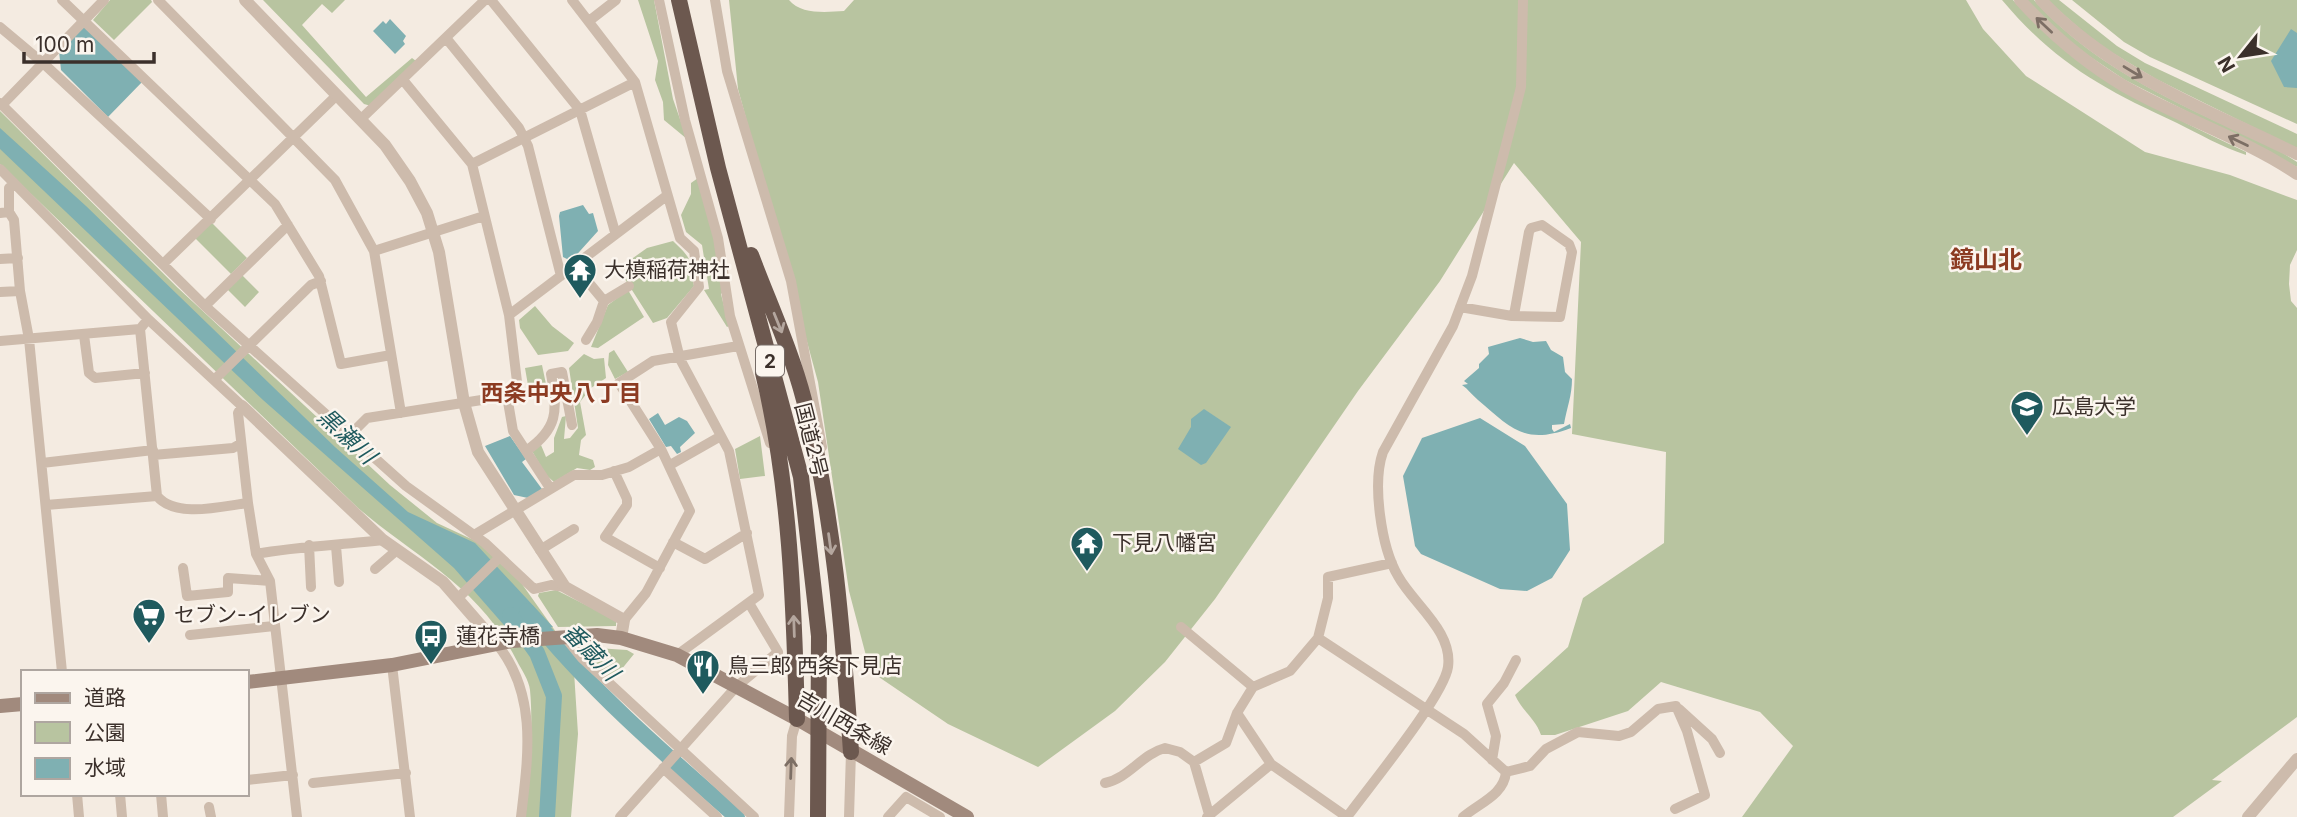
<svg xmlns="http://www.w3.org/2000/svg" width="2297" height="817" font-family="Inter,'Noto Sans JP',sans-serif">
<rect width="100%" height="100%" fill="#f4ebe1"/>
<path fill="#b8c4a0" d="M110 0H151L152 2 114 40 93 20Z
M263 0H345L332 13 322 4 302 25 366 97 412 58 416 61 371 106 364 104Z
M638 0H654L673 99 687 139 664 120 663 102 655 80 658 61Z
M729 0H789C801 15 827 12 844 11L854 0H1966L1983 29 2026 76 2145 152 2230 175 2297 200V250L2290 265 2289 284 2291 301 2297 308V717L2212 780 2222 781 2173 817H1742L1793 746 1760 712 1661 682 1628 711 1555 735H1541C1535 718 1522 711 1515 695L1568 647 1583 598 1664 543 1666 452 1572 434 1581 242 1514 163 1440 281 1358 391 1215 599 1165 662 1115 711 1038 767 948 724 870 671 849 591 818 382 738 89Z
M2002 0H2013C2074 70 2163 113 2246 152V155C2222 147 2199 134 2177 123 2103 89 2055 63 2002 0Z
M2026 0H2034C2099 73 2191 109 2278 150L2297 162V167L2125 80 2071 44Z
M2047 0H2059L2117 46 2145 63 2297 134V149L2156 79 2096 43Z
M2072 0H2297V124L2150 57 2124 42Z
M0 111 178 288 390 485 437 523 480 543 517 577 573 656 578 734 571 817H523C528 776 534 732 530 690 529 680 521 669 517 661 480 587 418 559 358 508L0 164Z
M698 178 710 212 725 290 721 294 729 326 727 327 704 290 709 289 702 245 686 232 681 215 691 194V183Z
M211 222 247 258 231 274 195 238Z
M673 241C693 260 690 259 694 286L667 318 653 323 623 276 626 263 647 248Z
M242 275 259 292 245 307 227 289Z
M628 290 644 317 598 348 591 347 608 305Z
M535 306 552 326 574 343 568 351 538 355 520 328 519 320Z
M614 350 628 372 615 379 608 365 609 353Z
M584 354 594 359 604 358 606 378 591 388 580 402 586 435 581 440 579 455 593 460 595 467 590 470 577 468 554 482 546 475 532 451 541 445 546 457 554 452V438L562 417 566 416 564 439 570 438 578 428 569 368Z
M542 365 547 389 529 391 525 368Z
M760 436 765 476 740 479 735 449Z
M556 590 616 620V626L558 627 538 596 539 593Z
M581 647 627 650 634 654 612 681 586 657Z"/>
<path fill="#7fb0b2" d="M390 19 406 36 403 41 405 44 395 54 373 31 383 21 386 24Z
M82 28H89L144 80 108 117 61 70 59 51Z
M2291 29 2297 33V88L2284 87 2271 61Z
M0 128 86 206 335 447 408 512 475 543 553 627 510 632 454 568 263 400 0 149Z
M583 205 589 214 593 213 598 231 571 261 563 257 559 216 560 212Z
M1520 338 1533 342 1546 341 1551 350 1563 357 1565 372 1572 379C1572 396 1567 407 1564 424L1552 425V429L1554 432 1570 424 1571 428C1524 446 1510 427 1478 400 1472 395 1468 389 1462 385L1468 384 1464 381 1479 368V364L1489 354 1488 347Z
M1204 409 1231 427 1206 463 1201 465 1178 449 1191 427V419Z
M658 413 665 425 679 417 687 421 695 433 680 447 681 452 677 454 671 446 666 447 649 419Z
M1480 418 1525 446 1567 504 1570 550 1552 578 1527 591 1500 589 1421 554 1415 546 1403 476 1422 438Z
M510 436 526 459 522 462 542 489 528 498 514 495 485 446Z"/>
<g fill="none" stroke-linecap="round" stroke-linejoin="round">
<path stroke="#7fb0b2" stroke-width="16" d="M527 611C589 689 662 752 737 817
M510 615 537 653 554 696 547 817"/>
<path stroke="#cdbbac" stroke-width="10" d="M62 0 275 204 319 276 341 364 391 355
M158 0 335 180 374 251 401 413
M491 0 580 110 615 232
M572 0 635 82 680 238 694 251 699 287 671 322 680 359 729 451 759 595 677 655
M659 0 685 120 718 238 730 316 770 443
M715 0 727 71 791 281 822 447
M589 21 616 0
M0 27 43 63 211 219
M446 38 519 128 528 146 561 276
M0 103 205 306 406 486 485 543 534 589 551 585 565 587
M2 105 104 0
M361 119 485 0
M472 164 635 82
M0 169 149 320 242 406 238 413 248 503 256 554 270 581 297 817
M9 212 14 220 20 291 29 339 62 672
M0 213 9 212V188L14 183
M374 251 484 216
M0 259 18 258
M163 264 337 95
M575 266 604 301 629 286
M0 292 20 291
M205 306 288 225
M1460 307 1512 316 1560 317 1572 252 1569 244 1542 225 1531 228 1529 232 1514 315
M509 315 665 197
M140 329 157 496
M84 335 89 373 95 378 145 373
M586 340 597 322 604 301
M0 341 140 329 144 324
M215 379 311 285 321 281
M507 396 513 431 550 488
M349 436 367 418 507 396 518 390 509 315 472 164 403 80
M526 451C558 429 558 411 551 374L562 372 572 425
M153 455 233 448 240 444
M42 463 153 450
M670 465 721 436
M614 471 627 499V505L605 537 660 568
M46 505 157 496C176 519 223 506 248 503
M474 535 574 475H602L629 467 661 449
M673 542 705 559 747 533
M309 545 311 587
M336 546 339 582
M540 550 574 529
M256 554C299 546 341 545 383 540
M183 568 187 596 228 592V578L270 581
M375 569 397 550
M458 598 500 557
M624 620 646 593 690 511 661 449 619 383 653 361 738 346
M1181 627 1253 687
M190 635 274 626
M565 637 582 658 754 817
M1318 638 1464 734 1506 772C1504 795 1479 803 1463 817
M497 644C538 695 528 757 521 817
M392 665 410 817
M1679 709 1712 739 1720 753
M1237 713 1271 764 1347 817
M1492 760 1496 736 1487 704 1504 683 1516 660
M663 768 717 817
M1506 772 1530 766 1546 749 1578 732 1619 736 1631 732 1658 709 1676 706
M247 780 293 775
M313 783 406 773
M1105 783C1129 778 1142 754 1165 748L1180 752 1194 762
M77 794 79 817
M120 794 122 817
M161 794 163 817
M209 807 211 817
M1675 809 1705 795 1687 731 1676 706
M1209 814 1194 762 1226 743 1237 713 1253 687 1290 671 1318 638 1328 598V577L1392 563
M620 817 736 687 778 652 749 603
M789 817 792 736 797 719
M849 817 851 752
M888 817 906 797 940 817
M1207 817 1271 764
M1347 817C1368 788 1444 696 1448 667 1453 631 1414 605 1398 576 1381 547 1372 483 1383 452L1453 326 1472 276 1521 87 1523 0"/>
<path stroke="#cdbbac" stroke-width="12" d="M245 0 385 145 410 181 427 213 439 252 464 403 478 452 565 587 624 620 621 638
M2020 0C2051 34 2085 63 2124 86 2180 118 2243 138 2297 174
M2041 0C2110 74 2208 110 2297 154
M242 406 383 540 443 582 497 644
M2248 817 2297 759"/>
<path stroke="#a18a7d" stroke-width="14" d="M247 682 392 665 512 641 597 635 621 638 677 655 797 719 967 817
M0 706 23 704"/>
<path stroke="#6c584f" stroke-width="16" d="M679 0 718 168 801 477 819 636 818 817
M751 255C769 303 791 350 804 400 834 514 843 634 851 752
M763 373C790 485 794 604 797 719"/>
</g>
<defs><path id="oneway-shaft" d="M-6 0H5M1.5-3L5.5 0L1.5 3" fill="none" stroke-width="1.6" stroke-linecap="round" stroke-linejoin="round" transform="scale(1.75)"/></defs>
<g stroke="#7d6f65">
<use href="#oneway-shaft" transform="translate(2044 25) rotate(-137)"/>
<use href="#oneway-shaft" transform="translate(2133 72) rotate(31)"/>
<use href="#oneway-shaft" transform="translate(2238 141) rotate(-154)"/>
<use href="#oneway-shaft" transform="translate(791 768) rotate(-88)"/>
</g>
<g stroke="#b4a69e">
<use href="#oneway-shaft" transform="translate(778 323) rotate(68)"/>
<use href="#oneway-shaft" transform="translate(830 544) rotate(82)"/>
<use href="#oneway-shaft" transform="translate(794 626) rotate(-92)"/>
</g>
<defs>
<symbol id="temple-pin" viewBox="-11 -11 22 30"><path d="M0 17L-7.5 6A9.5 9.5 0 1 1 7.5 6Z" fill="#1f5a5e" stroke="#fbf5ee"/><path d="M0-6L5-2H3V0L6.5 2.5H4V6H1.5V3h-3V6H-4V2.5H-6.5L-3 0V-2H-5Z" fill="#fff"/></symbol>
<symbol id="university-pin" viewBox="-11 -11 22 30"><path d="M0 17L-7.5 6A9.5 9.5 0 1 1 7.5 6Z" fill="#1f5a5e" stroke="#fbf5ee"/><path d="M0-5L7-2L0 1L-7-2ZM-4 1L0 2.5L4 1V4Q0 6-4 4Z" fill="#fff"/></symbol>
<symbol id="supermarket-pin" viewBox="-11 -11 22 30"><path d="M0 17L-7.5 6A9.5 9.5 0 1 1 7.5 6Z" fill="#1f5a5e" stroke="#fbf5ee"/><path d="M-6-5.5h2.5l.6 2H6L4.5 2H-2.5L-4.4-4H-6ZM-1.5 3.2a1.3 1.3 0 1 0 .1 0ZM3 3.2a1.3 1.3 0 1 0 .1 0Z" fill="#fff"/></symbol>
<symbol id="bus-pin" viewBox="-11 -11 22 30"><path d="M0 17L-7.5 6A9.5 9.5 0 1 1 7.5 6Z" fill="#1f5a5e" stroke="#fbf5ee"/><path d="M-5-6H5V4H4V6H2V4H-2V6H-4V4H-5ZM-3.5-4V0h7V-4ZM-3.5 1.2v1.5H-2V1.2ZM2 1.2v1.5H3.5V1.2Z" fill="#fff"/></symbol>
<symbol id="restaurant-pin" viewBox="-11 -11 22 30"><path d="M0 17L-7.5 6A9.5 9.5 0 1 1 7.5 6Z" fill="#1f5a5e" stroke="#fbf5ee"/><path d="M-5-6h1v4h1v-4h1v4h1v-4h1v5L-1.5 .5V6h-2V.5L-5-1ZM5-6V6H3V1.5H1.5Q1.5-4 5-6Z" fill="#fff"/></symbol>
</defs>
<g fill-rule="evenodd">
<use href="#temple-pin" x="561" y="251" width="38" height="52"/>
<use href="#university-pin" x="2008" y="388" width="38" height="52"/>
<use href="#temple-pin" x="1068" y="524" width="38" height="52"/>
<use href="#supermarket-pin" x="130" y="596" width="38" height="52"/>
<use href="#bus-pin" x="412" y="617" width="38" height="52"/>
<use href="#restaurant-pin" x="684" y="647" width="38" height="52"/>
</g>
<g text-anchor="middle" stroke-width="5" stroke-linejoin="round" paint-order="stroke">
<rect fill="#fbf5ee" stroke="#756b66" stroke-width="2" x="756" y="345.5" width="28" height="31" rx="5"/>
<g font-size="19" font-weight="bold" fill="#3b302b">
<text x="770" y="368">2</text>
</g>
<g font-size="21" fill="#3b302b" stroke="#fbf5ee" text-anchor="start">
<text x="604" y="277">大槙稲荷神社</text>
<text x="2052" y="414">広島大学</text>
<text x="1112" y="550">下見八幡宮</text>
<text x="174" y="622">セブン-イレブン</text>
<text x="456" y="643">蓮花寺橋</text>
<text x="728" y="673">鳥三郎 西条下見店</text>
</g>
<g font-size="21" fill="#3b302b" stroke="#fbf5ee">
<text transform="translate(811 440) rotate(76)" y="7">国道2号</text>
<text transform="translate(844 723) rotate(30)" y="7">吉川西条線</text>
</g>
<g font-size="23" font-weight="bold" fill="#8c3b22" stroke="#fbf5ee">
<text x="561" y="401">西条中央八丁目</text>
</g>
<g font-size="23" font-style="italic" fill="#1f5a5e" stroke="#fbf5ee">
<text transform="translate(347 436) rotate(43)" y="8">黒瀬川</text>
<text transform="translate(591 652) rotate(46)" y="8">番蔵川</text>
</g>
<g font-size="24" font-weight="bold" fill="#8c3b22" stroke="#fbf5ee">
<text x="1986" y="268">鏡山北</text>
</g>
</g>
<rect x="21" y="670" width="228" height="126" fill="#fbf5ee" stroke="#aea6a0" stroke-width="2"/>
<rect x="35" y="693" width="35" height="10" fill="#a18a7d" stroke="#aea6a0" stroke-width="2"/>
<text x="84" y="705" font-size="21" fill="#3b302b">道路</text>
<rect x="35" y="722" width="35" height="21" fill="#b8c4a0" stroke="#aea6a0" stroke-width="2"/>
<text x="84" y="740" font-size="21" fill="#3b302b">公園</text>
<rect x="35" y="758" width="35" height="21" fill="#7fb0b2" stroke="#aea6a0" stroke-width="2"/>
<text x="84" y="775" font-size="21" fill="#3b302b">水域</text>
<g transform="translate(2241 56) rotate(240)" stroke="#fbf5ee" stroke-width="5" paint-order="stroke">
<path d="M0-5L12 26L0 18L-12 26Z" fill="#3b302b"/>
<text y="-10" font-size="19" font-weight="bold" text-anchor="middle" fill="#3b302b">N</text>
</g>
<path d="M24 52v10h130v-10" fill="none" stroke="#3b302b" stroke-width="3.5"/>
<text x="35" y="52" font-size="21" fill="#3b302b" stroke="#fbf5ee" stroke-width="5" paint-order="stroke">100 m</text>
</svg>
